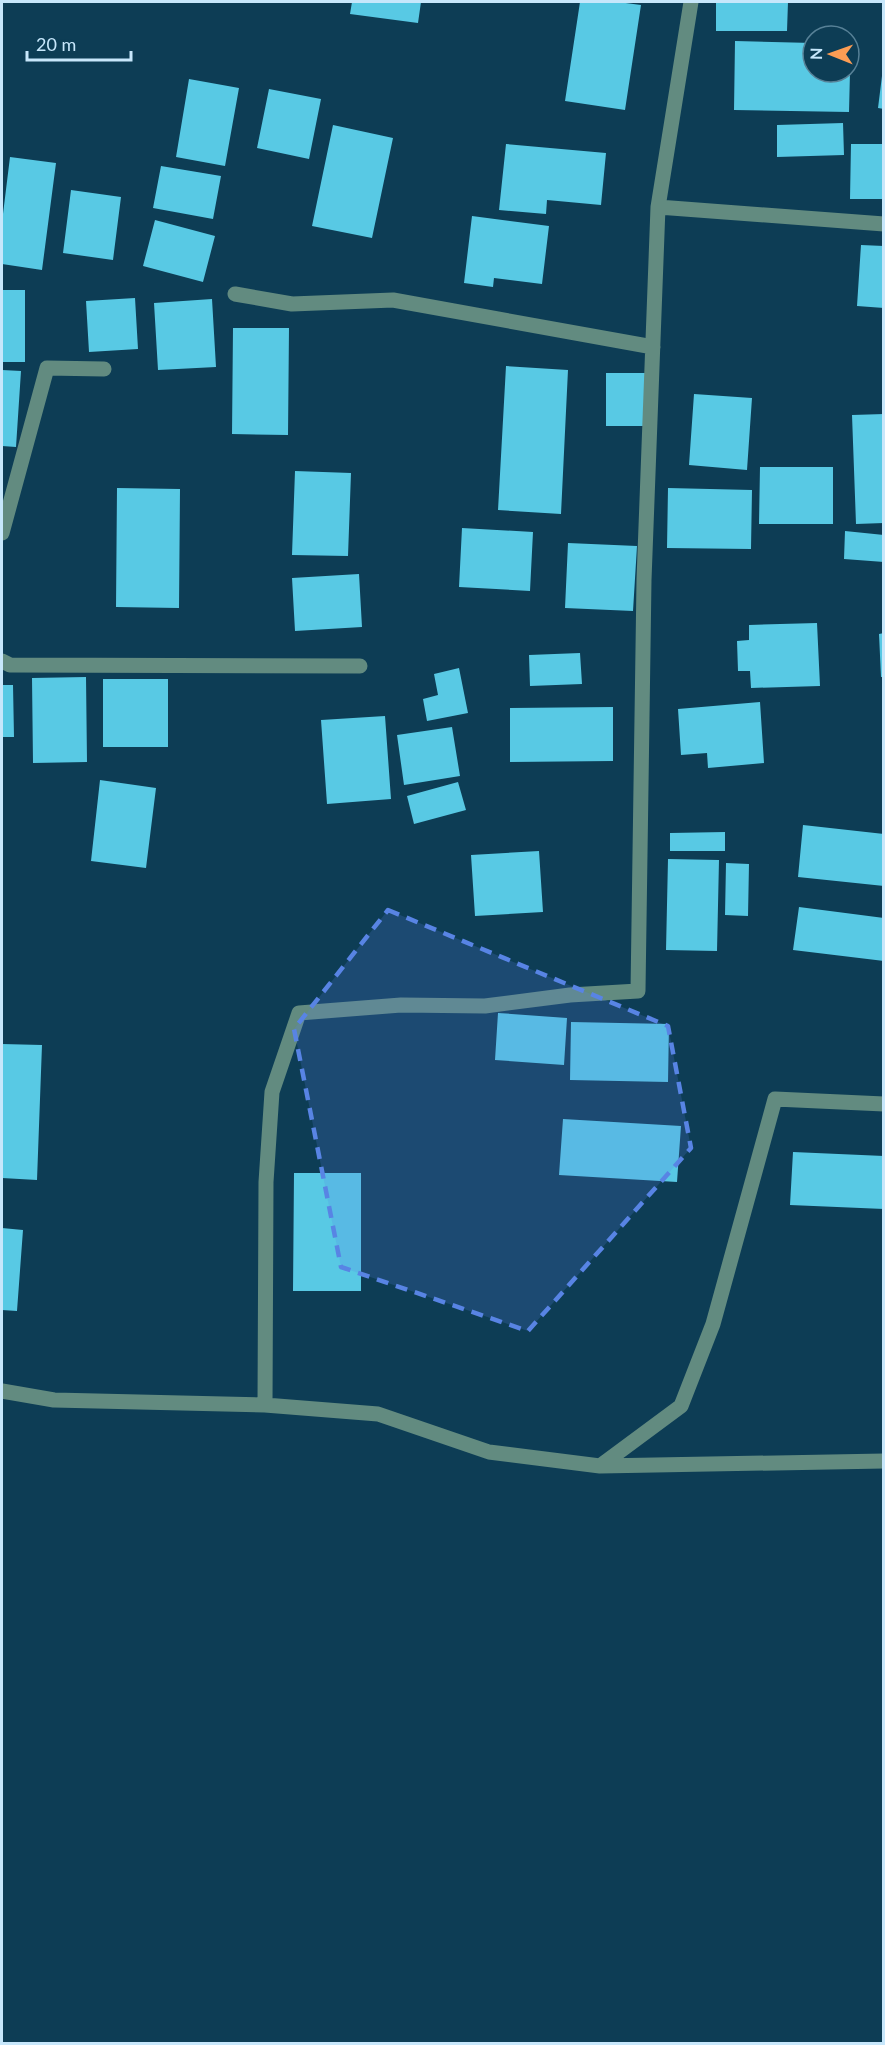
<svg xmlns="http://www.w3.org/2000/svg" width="885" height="2045" font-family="Lato,sans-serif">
<rect width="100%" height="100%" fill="#0d3d55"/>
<path fill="#58c9e4" d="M352 2H421L418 23 350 14Z
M580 2H618L641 5 625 110 565 101Z
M716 2H788L787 31H716Z
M735 41 813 43V72H850L849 112 734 110Z
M882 76H884V109L878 108Z
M189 79 239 88 225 166 176 157Z
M269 89 321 99 309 159 257 148Z
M843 123 844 155 777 157V125Z
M333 125 393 138 372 238 312 226Z
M506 144 606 153 601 205 547 200 546 214 499 210Z
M851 144H884V199H850Z
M10 157 56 163 42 270 2 264V222Z
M161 166 221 176 213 219 153 208Z
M71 190 121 197 113 260 63 253Z
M472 216 549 226 542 284 494 278 493 287 464 283Z
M155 220 215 236 203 282 143 266Z
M861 245 884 246V308L857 306Z
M2 290H25V362H2Z
M135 298 138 349 89 352 86 301Z
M212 299 216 367 158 370 154 303Z
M233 328H289L288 435 232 434Z
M506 366 568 370 561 514 498 510Z
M2 370 21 371 16 447 2 446Z
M606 373H646V426H606Z
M694 394 752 398 747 470 689 465Z
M884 414V523L856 524 852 415Z
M760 467H833V524H759Z
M295 471 351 473 348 556 292 555Z
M117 488 180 489 179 608 116 607Z
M668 488 752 490 751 549 667 548Z
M462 528 533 532 530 591 459 587Z
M845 531 884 535V562L844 559Z
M568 543 637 546 633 611 565 608Z
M359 574 362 627 295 631 292 578Z
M817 623 820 686 751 688 750 671H738L737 641 749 640V625Z
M884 633V677H881L879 634Z
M580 653 582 684 530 686 529 655Z
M459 668 468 713 427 721 423 699 438 695 434 674Z
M86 677 87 762 33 763 32 678Z
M103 679H168V747H103Z
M2 685H13L14 737H2Z
M760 702 764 763 708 768 707 753 681 755 678 709Z
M613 707V761L510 762V708Z
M385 716 391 799 327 804 321 720Z
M452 727 460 776 404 785 397 735Z
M100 780 156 788 146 868 91 861Z
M458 782 466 810 414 824 407 796Z
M803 825 884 834V886L798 877Z
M725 832V851H670V833Z
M539 851 543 912 475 916 471 855Z
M668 859 719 860 717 951 666 950Z
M726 863 749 864 748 916 725 915Z
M799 907 884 918V961L793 950Z
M498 1013 567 1018 564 1065 495 1060Z
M571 1022 669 1024 668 1082 570 1080Z
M2 1044 42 1045 37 1180 2 1178Z
M563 1119 681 1126 677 1182 559 1175Z
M793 1152 884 1156V1209L790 1205Z
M294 1173H361V1291H293Z
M2 1228 23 1230 17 1311 2 1310Z"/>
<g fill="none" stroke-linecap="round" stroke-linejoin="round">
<path stroke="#628b80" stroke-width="15" d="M658 207 884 224
M235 294 292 304 393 300 653 347
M2 533 47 368 104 369
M2 661 10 665 360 666
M2 1391 54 1400 265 1405 378 1414 489 1452 600 1466 884 1461
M265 1405 266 1182 272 1092 299 1013 401 1005 485 1006 570 995 638 991 644 580 658 207 691 2
M600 1466 681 1406 713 1324 775 1099 884 1104"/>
</g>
<path fill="#5884e4" fill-opacity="0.2" stroke="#5884e4" stroke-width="4.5" stroke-dasharray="12 8" stroke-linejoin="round" d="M388 910 668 1026 691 1148 528 1331 341 1267 294 1029Z"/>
<rect width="885" height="2045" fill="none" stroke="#c7e7fb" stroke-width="6"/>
<g transform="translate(831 54) rotate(271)"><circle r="28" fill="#0d3d55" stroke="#578197" stroke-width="1.5"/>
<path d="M0-4.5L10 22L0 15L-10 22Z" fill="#fc9d54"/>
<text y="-9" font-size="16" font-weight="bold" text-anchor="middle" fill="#c7e7fb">N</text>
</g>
<path d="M27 51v9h104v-9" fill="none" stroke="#c7e7fb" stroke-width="3"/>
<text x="36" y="51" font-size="18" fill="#c7e7fb" stroke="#0d3d55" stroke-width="4.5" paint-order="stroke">20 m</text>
</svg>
